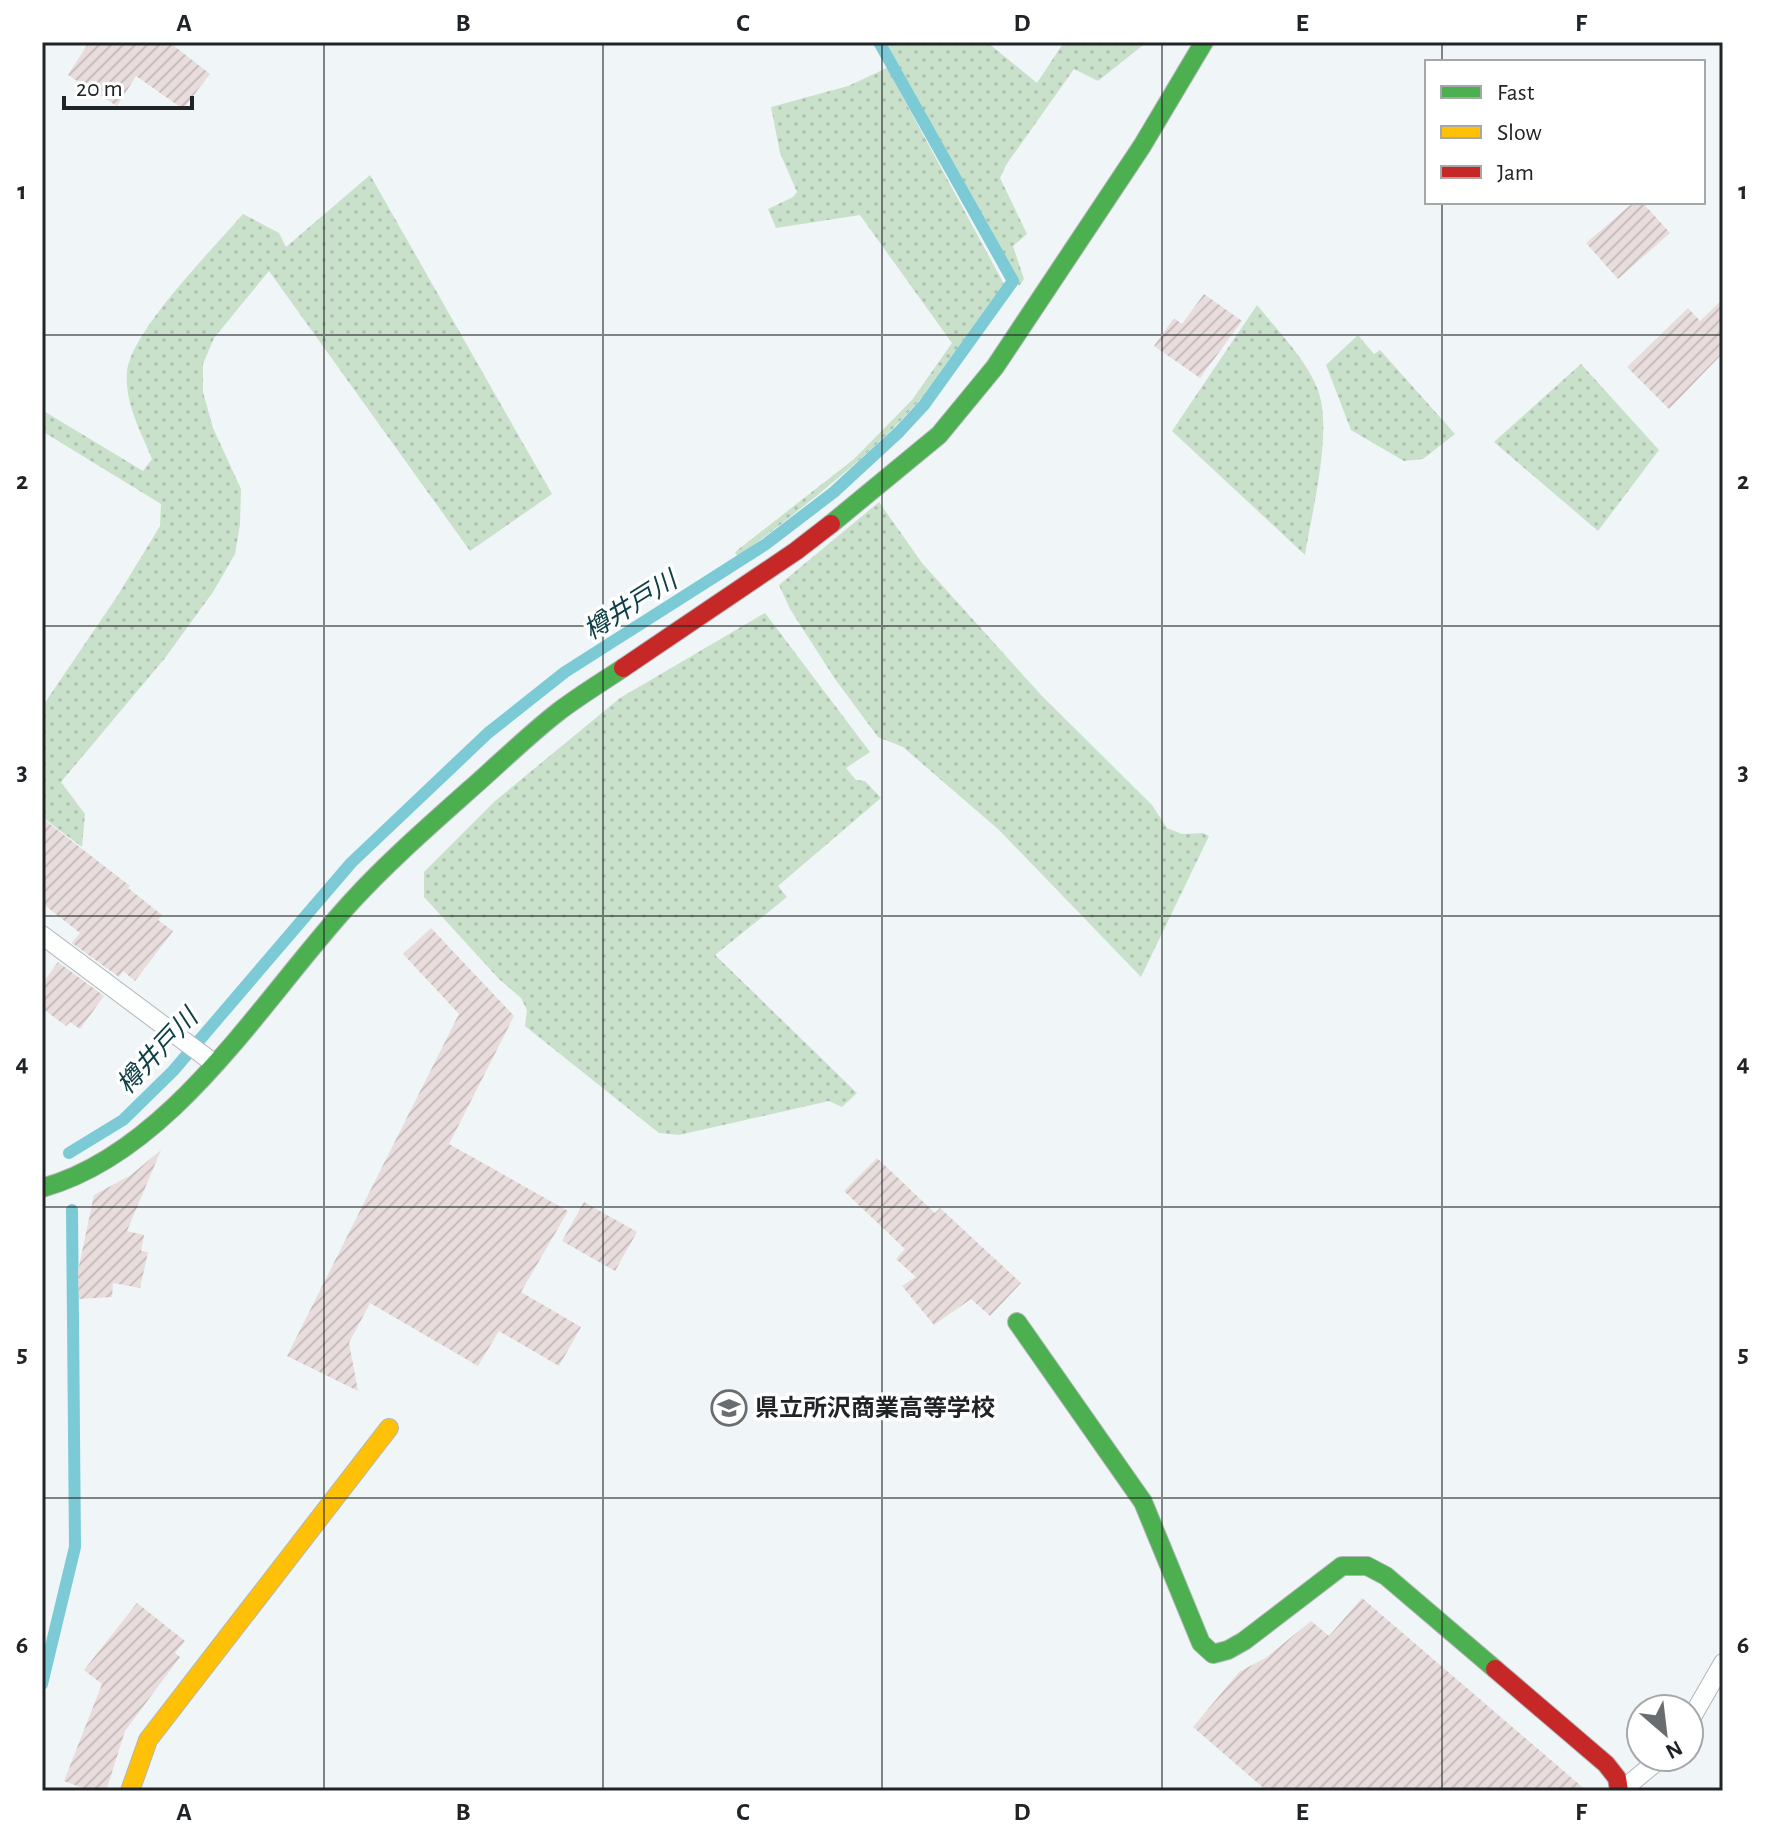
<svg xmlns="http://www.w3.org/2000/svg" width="1765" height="1833" font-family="'Alegreya Sans','Noto Sans JP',sans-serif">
<defs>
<pattern id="grass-dots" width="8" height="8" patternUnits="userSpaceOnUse" patternTransform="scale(2)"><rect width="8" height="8" fill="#c9e1ca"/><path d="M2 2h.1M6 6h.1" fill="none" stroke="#acc1ae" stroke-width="1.8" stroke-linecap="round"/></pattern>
<pattern id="building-hatch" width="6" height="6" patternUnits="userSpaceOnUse" patternTransform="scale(2)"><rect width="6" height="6" fill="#e8dddc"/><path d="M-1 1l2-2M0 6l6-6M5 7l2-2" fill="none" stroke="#c7bebd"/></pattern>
</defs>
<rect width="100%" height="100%" fill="#f0f5f8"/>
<path fill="url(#grass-dots)" d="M886 42H987L1037 83 1064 42H1147L1098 81 1074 69 1006 165 1000 178 1027 234 1013 246 1024 279 1019 286Z
M887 68 1004 284 920 400C866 460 802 508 738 557L735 552 854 459 912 400 952 343 860 215 776 228 768 209 793 197 797 192 780 153 771 107 848 86Z
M370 175 552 494 470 551 269 271 214 338 203 364V392L213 428 241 489 240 524 235 554 213 592 165 658 61 782 85 814 82 847 42 817V707L118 595 160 526 161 504 42 431V410L143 471 152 459C141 432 124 402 127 371 132 330 214 248 243 214L279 233 286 247Z
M1257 305C1278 331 1306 359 1318 390 1333 431 1312 511 1305 555L1172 431Z
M1358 335 1374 354 1380 350 1455 434 1423 459 1404 461 1351 430 1326 365Z
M1581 364 1659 450 1598 531 1494 442Z
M879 502 922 563 1041 695 1152 805 1167 828 1182 834 1203 833 1209 836 1141 977 999 830 903 747 878 737 835 679 790 609 779 585Z
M765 613 870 752 846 768 856 780 865 781 881 798 778 886 787 897 715 955 857 1093 842 1107 829 1101 679 1135 659 1133 525 1026 527 1010 521 998 499 979 424 897V872L495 801 620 698Z"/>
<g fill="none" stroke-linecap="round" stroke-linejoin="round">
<path stroke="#7bcad6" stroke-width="12" d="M69 1153 123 1120 173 1071 351 863 488 733 565 672 766 544 834 492 899 432 924 405 1013 281 879 42
M42 1684 75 1547 72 1210"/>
</g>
<path fill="url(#building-hatch)" d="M89 42H169L210 74 183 109 136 76 117 106 68 75Z
M1634 202H1642L1670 233 1618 279 1586 243Z
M1204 294 1242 321 1200 378 1154 346 1174 318 1182 324Z
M1723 299V353L1669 409 1627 367 1688 308 1700 321Z
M42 818 130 886 128 888 162 915 158 920 173 931 135 981 123 971 119 977 72 943 80 933 42 903Z
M431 928 514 1016 449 1144 568 1211 521 1292 581 1327 559 1366 499 1331 478 1366 370 1303 349 1343 358 1391 287 1356 459 1014 403 954Z
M58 962 104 996 80 1029 70 1022 66 1026 42 1008V984Z
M161 1150 127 1231 144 1235 141 1251 148 1252 140 1288 113 1283 112 1297 79 1299 78 1271 94 1195 131 1175Z
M877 1158 935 1213 940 1208 1021 1283 990 1316 971 1299 934 1325 902 1286 916 1277 896 1259 905 1249 844 1191Z
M584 1202 637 1232 615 1271 562 1241Z
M1362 1598 1587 1791H1267L1193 1727 1239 1672 1267 1657 1311 1621 1329 1636Z
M137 1603 185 1641 175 1653 180 1657 125 1731 106 1791H91L64 1781 102 1684 84 1670Z"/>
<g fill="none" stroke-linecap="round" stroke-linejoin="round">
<defs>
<path id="lane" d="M42 935 215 1064
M1689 1722 1723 1663
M1621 1791 1662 1757"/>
<path id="fast" d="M831 524 939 435 995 367 1142 146 1204 42
M42 1188C173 1152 264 996 353 900 389 861 428 827 467 792 497 766 526 737 558 712 579 696 602 682 623 668
M1017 1322 1143 1502 1201 1643 1213 1654 1228 1650 1244 1641 1342 1566H1367L1386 1576 1495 1669"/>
<path id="slow" d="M130 1791 148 1740 389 1428"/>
<path id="jam" d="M623 668 796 551 831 524
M1495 1669 1606 1764 1617 1778 1619 1791"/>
</defs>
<use href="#lane" stroke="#b1b5b7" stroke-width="20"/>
<use href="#fast" stroke="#b1b5b7" stroke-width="20"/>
<use href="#slow" stroke="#b1b5b7" stroke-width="20"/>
<use href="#jam" stroke="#b1b5b7" stroke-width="20"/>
<use href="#lane" stroke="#fdfefe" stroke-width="18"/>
<use href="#fast" stroke="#4caf50" stroke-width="18"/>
<use href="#slow" stroke="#ffc107" stroke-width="18"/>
<use href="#jam" stroke="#c62828" stroke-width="18"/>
</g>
<path fill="none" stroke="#212427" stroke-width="2" stroke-opacity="0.55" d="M324 42V1791M603 42V1791M882 42V1791M1162 42V1791M1442 42V62M1442 202V1791M42 335H1723M42 626H1723M42 916H1723M42 1207H1723M42 1498H1723"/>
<defs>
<symbol id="school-ring" viewBox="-11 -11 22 22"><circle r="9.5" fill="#fff" stroke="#696d70" stroke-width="1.5"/><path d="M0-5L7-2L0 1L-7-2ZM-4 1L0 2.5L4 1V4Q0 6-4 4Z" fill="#696d70"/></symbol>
</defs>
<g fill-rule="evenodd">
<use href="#school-ring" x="709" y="1388" width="40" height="40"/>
</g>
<g text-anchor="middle" stroke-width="7" stroke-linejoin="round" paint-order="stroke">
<g font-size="24" font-weight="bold" fill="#212427" stroke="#fff" text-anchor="start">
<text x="755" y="1416">県立所沢商業高等学校</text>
</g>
<g font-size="26" font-style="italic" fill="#0e4147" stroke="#fff">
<text transform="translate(630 605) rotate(-32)" y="9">樽井戸川</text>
<text transform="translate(157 1051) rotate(-47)" y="9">樽井戸川</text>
</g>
</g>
<rect width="1765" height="1833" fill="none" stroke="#ffffff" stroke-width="88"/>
<rect x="1425" y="60" width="280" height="144" fill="#ffffff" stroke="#a6a7a9" stroke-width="2"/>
<rect x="1441" y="86" width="40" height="12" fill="#4caf50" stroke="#a6a7a9" stroke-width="2"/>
<text x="1497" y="100" font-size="24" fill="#212427">Fast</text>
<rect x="1441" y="126" width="40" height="12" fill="#ffc107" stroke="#a6a7a9" stroke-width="2"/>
<text x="1497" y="140" font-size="24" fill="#212427">Slow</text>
<rect x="1441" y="166" width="40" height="12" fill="#c62828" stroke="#a6a7a9" stroke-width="2"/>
<text x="1497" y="180" font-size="24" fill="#212427">Jam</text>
<g transform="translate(1665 1733) rotate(152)"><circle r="38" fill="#ffffff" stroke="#a6a7a9" stroke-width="2"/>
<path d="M0-6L14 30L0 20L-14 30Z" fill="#696d70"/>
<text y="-12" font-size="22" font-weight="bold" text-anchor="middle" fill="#212427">N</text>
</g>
<path d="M64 96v12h128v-12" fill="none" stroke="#212427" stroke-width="4"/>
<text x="76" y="96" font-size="24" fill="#212427" stroke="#ffffff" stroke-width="6" paint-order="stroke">20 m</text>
<rect x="44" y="44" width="1677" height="1745" fill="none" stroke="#212427" stroke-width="3"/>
<g font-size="26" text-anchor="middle" font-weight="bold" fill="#212427">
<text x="184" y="31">A</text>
<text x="463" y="31">B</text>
<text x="743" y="31">C</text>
<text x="1022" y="31">D</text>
<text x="1302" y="31">E</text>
<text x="1581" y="31">F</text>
<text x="22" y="199">1</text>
<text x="1743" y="199">1</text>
<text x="22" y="489">2</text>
<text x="1743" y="489">2</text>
<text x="22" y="780">3</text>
<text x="1743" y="780">3</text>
<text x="22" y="1071">4</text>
<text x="1743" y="1071">4</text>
<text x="22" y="1362">5</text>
<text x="1743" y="1362">5</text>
<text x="22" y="1653">6</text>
<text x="1743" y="1653">6</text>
<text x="184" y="1820">A</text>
<text x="463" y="1820">B</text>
<text x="743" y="1820">C</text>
<text x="1022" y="1820">D</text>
<text x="1302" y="1820">E</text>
<text x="1581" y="1820">F</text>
</g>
</svg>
